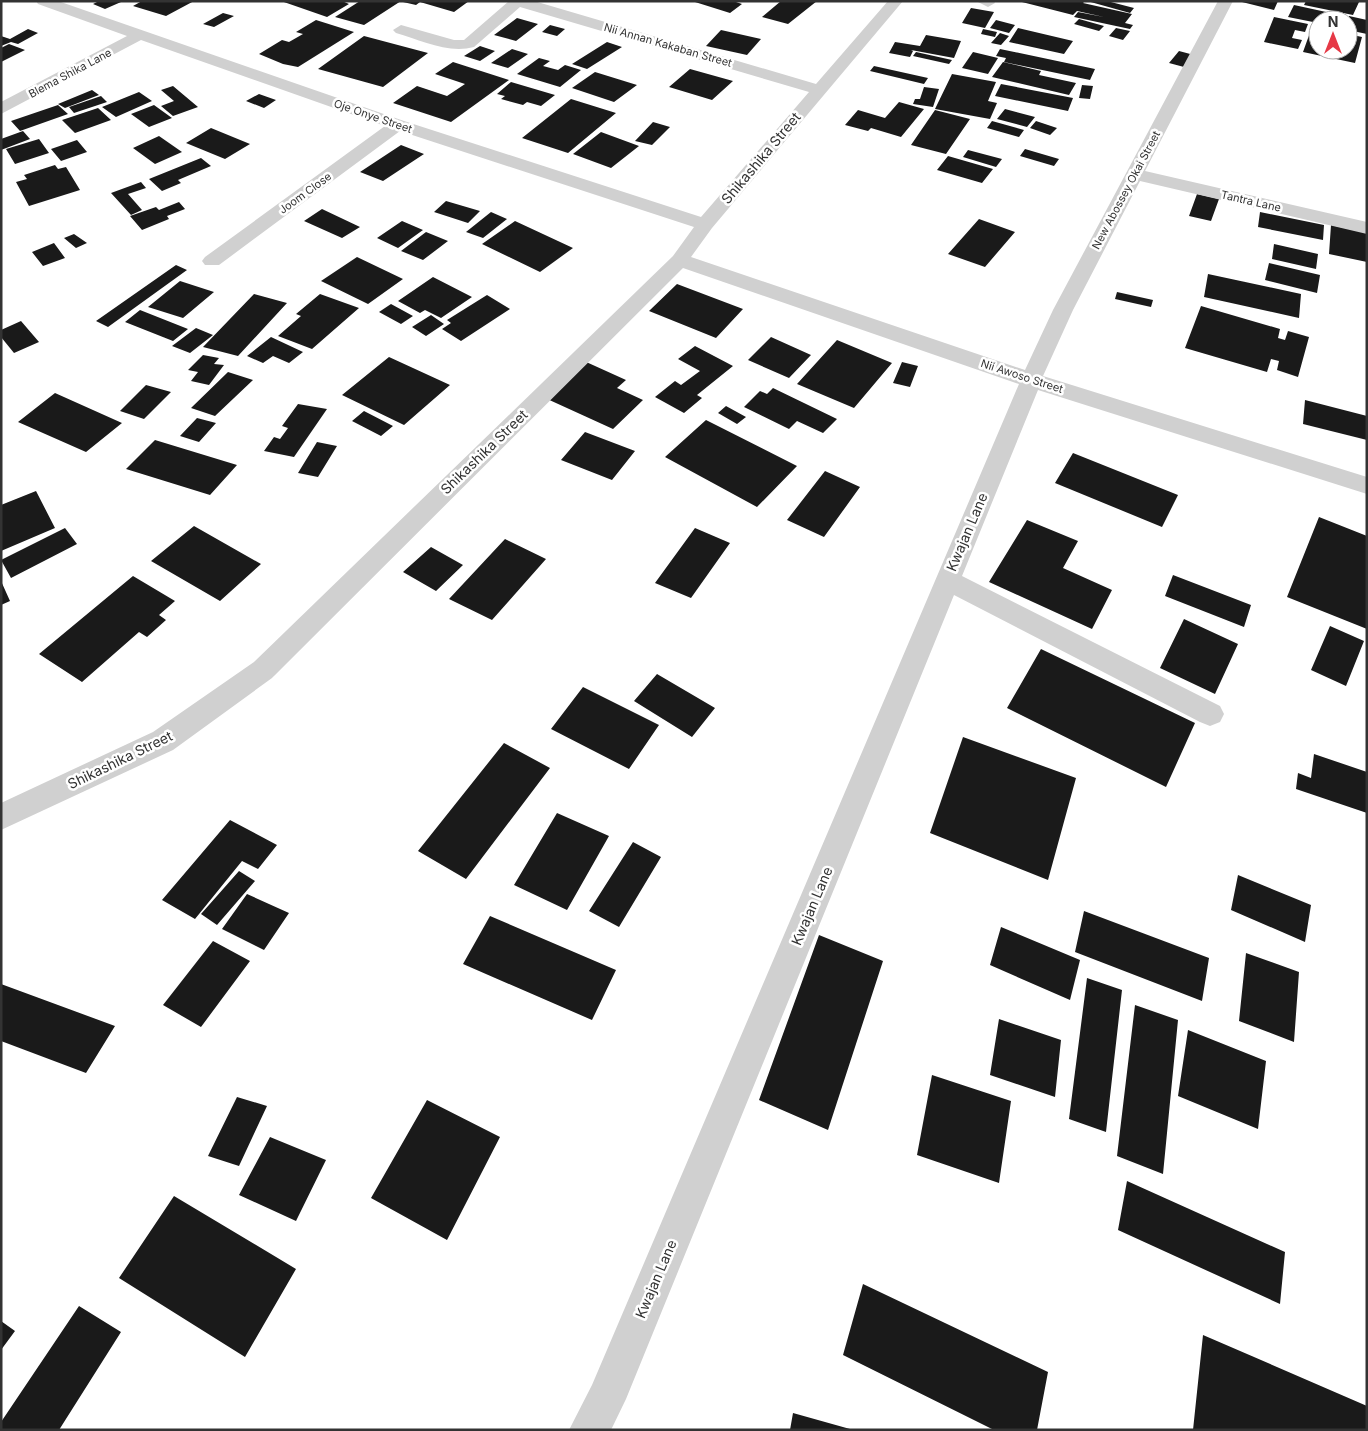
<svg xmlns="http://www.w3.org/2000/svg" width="1368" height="1431" font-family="Inter,sans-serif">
<rect width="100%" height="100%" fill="#fff"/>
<path fill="#1a1a1a" d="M99 1H118L121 2 105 9 93 4Z
M142 1H194L166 16 133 6Z
M281 1H342L349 4 327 17Z
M360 1H401L364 25 335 17Z
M469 1 454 12 420 2 416 5 403 2Z
M697 1H733L742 4 730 13 695 2Z
M781 1H817L788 24 762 17Z
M1018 1H1085L1083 3 1132 14 1125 23 1133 25 1130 29 1074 17 1078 12 1104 17 1077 11 1073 15Z
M1087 1H1107L1134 8 1130 13Z
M1238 1H1278L1274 10Z
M1306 1H1356L1359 2 1353 15 1304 5Z
M1294 5 1340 15 1339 20H1318V23L1288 17Z
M971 8 994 12 985 28 962 23Z
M223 13 234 16 214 27 203 24Z
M1349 16 1367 20V34L1348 30Z
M1274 17 1308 24 1305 32 1295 30 1292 38 1302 40 1298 49 1264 42Z
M517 18 538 24 516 41 494 35Z
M1079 19 1104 26 1099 31 1074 24Z
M316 20 354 32 298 67 283 64 259 54 282 40 289 42 303 34 296 32Z
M996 20 1015 25 1009 33 990 28Z
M550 25 565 29 557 36 542 32Z
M1312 27 1318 28V50H1348V34L1362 37 1355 63 1303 52Z
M1018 28 1073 41 1064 54 1009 42Z
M1116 28 1130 31 1123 40 1109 36Z
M28 29 38 33 18 44 11 42 1 46V36L10 39Z
M983 29 997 32 995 37 981 34Z
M721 30 761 39 747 55 706 46Z
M1000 33 1009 36 1001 45 991 43Z
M926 35 961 41 954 58 911 50 913 51 910 57 889 53 895 42 920 46Z
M364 36 428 53 383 87 318 69Z
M607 42 622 47 587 69 572 64Z
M9 44 25 50 1 62V48Z
M480 46 495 51 480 61 464 56Z
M512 49 528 54 508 68 491 63Z
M1000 49 1095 69 1090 80 1004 62 1006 58 996 56Z
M1179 51 1194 55 1184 67 1169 63Z
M916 52 952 60 949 64 913 56Z
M973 52 998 58 988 74 962 68Z
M539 58 550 61 543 66 558 70 565 65 581 70 560 87 517 74Z
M453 62 509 80 451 122 393 103 417 86 447 96 465 84 435 74Z
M1003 62 1041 71 1039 75 1076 83 1069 95 992 77Z
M874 66 928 78 924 84 870 71Z
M690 69 733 81 712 100 669 87Z
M595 72 637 85 614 102 572 88Z
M952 74 996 82 988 101 997 103 990 119 935 109Z
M511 82 555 95 541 106 527 102 523 105 501 99 505 96 497 94Z
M1001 84 1073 98 1068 111 995 96Z
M1082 85 1093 86 1090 99 1079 98Z
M173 86 198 107 173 116 161 106 174 101 161 90Z
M924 87 939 89 933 107 913 104 915 99H920Z
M92 90 99 95 65 108 58 104Z
M139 92 152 101 116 117 102 107Z
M259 94 276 100 264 108 246 101Z
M101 96 107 102 74 113 69 107Z
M571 99 616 113 568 153 522 138Z
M899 102 924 109 901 137 871 128 868 131 845 125 858 110 885 118Z
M58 105 68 114 20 131 11 121Z
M154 105 172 118 149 127 131 114Z
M98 108 111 120 75 133 62 120Z
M1005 109 1035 117 1027 127 997 119Z
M935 110 970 119 946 154 911 145Z
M992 121 1024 130 1019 137 987 128Z
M1036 121 1057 128 1050 135 1030 128Z
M653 122 670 127 652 145 635 141Z
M211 128 250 144 225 159 186 143Z
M23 131 30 139 1 150V139Z
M601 132 639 146 611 168 573 154Z
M159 136 182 152 155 164 133 148Z
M39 139 49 153 15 164 6 149Z
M77 140 87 152 61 161 51 149Z
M401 145 424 154 383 181 360 172Z
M1025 149 1059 159 1054 166 1020 156Z
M968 150 1002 159 996 167 963 157Z
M948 156 993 169 982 183 937 170Z
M201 158 211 166 178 180 181 183 162 191 149 179Z
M55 165 58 169 66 167 80 190 29 206 16 182 27 179 24 175Z
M141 182 146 188 128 194 142 210 131 215 111 193Z
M1197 194 1219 199 1211 221 1189 216Z
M446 201 480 211 468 223 434 212Z
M179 202 185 209 167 216 169 219 142 230 130 216 156 207 159 210Z
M322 209 360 227 342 238 304 221Z
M491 212 507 219 483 238 466 232Z
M1260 212 1324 225 1323 240 1258 227Z
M979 219 1015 232 985 267 948 254Z
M402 221 423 230 398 248 377 238Z
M515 221 573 248 540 272 482 244Z
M1331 225 1367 233V262L1329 254Z
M426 232 448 241 423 260 401 251Z
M74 234 87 243 76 248 64 238Z
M54 243 65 258 43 266 32 252Z
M1274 244 1318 254 1316 269 1272 259Z
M357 257 403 279 368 304 321 281Z
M1269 263 1320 275 1317 293 1265 280Z
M176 265 187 270 108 327 96 321Z
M1208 274 1301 294 1299 318 1204 297Z
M433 277 472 297 441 318 425 310 420 313 398 301Z
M180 281 214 292 183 318 148 307Z
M677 284 743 309 716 338 649 311Z
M1117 292 1153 300 1151 307 1115 299Z
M254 294 287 303 238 356 203 347Z
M320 294 359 308 312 349 278 336 301 316 296 314Z
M487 295 510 309 461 341 442 329 451 323 447 320Z
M391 304 413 316 401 324 379 312Z
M1201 306 1280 329 1278 338 1285 340 1288 331 1309 337 1298 377 1277 370 1279 361 1271 359 1267 372 1185 348Z
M140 310 188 329 173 341 125 322Z
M431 315 444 324 426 336 412 327Z
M21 321 39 342 14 353 1 337V330Z
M196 328 213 335 190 353 172 346Z
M271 337 303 352 289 363 273 356 263 363 247 356Z
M771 337 811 355 789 378 748 360Z
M837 340 892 363 854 408 797 384Z
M695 346 733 366 697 395 702 398 684 413 655 397 675 381 681 385 700 371 678 359Z
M203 355 219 358 214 364 224 365 209 385 191 381 198 372 188 370Z
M389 357 450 385 404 425 342 395Z
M584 361 626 380 617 388 643 400 613 429 545 398Z
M902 362 918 366 910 387 893 383Z
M228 372 253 380 215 416 191 408Z
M146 385 171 392 144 419 120 411Z
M773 388 837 419 823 433 797 421 789 429 744 407 760 391 767 394Z
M55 393 122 423 86 452 18 422Z
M1305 400 1367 416V440L1303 424Z
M298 404 327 409 294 457 264 451 274 437 280 439 288 428 282 426Z
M726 406 746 417 737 424 718 413Z
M364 411 393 426 381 436 352 421Z
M197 418 216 423 199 442 180 436Z
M706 420 797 466 757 507 665 457Z
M585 432 635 451 612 480 561 460Z
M155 440 237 465 210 495 126 469Z
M317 442 337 446 318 477 298 473Z
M1073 453 1178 495 1162 527 1055 483Z
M825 471 860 487 824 537 787 520Z
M36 491 55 528 1 551V505Z
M1319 517 1367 536V629L1287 597Z
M1027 520 1078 541 1063 568 1112 590 1092 629 989 582Z
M194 526 261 564 220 601 151 561Z
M65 528 77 544 11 578 1 560Z
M695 528 730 543 691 598 655 583Z
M505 539 546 559 492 620 449 599Z
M431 547 463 565 436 591 403 572Z
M1173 575 1251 605 1244 627 1165 596Z
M133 576 175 601 159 615 166 620 147 637 139 632 82 682 39 654Z
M1 581 10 601 1 605Z
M1184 619 1238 644 1215 694 1160 668Z
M1330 626 1364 641 1346 686 1311 670Z
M1041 649 1195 723 1166 787 1007 708Z
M657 674 715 708 692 737 634 701Z
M583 687 659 725 629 769 551 729Z
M963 737 1076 778 1048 880 930 833Z
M504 743 550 768 466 879 418 851Z
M1314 754 1367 772V813L1296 789 1298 773 1311 778Z
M557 813 609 836 567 910 514 885Z
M230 820 277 845 258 869 242 861 195 919 162 900Z
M633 842 661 857 619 927 589 911Z
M239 871 255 881 217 925 201 914Z
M1238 875 1311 905 1305 942 1231 910Z
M247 894 289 913 264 950 222 929Z
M1084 911 1209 958 1202 1001 1075 952Z
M490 916 616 970 592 1020 463 964Z
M1001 927 1080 960 1070 1000 990 965Z
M819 935 883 961 828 1130 759 1100Z
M213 941 250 961 201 1027 163 1005Z
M1246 953 1299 972 1294 1042 1239 1021Z
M1087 978 1122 990 1106 1132 1069 1119Z
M1 984 115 1026 86 1073 1 1041Z
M1135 1005 1178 1020 1163 1174 1117 1156Z
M999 1019 1061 1040 1055 1097 990 1075Z
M1188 1030 1266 1061 1258 1129 1178 1096Z
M932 1075 1011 1101 999 1183 917 1155Z
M237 1097 267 1106 239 1166 208 1156Z
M427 1100 500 1137 447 1240 371 1198Z
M270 1137 326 1160 296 1221 239 1195Z
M1127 1181 1285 1252 1280 1304 1118 1230Z
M174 1196 296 1269 245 1357 119 1278Z
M863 1284 1048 1372 1037 1430H994L843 1355Z
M79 1306 121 1332 59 1430H1V1422Z
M1 1321 15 1331 1 1350Z
M1203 1335 1367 1406V1430H1193Z
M793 1413 850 1429V1430H790Z"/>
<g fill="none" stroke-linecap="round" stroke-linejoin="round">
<path fill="#d0d0d0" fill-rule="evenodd" d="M36 1H58L404 121 701 217 809 92 520 7 474 47C448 54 420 40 396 33L393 30 401 25 454 40H464L509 1H534L816 84 888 1H903L712 228 691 257 1025 370 1053 310 1218 1H1233L1145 171 1367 222V234L1140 181 1073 310 1043 376 1367 477V494L1038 390 962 576 1220 706 1224 714 1220 722 1210 726 1200 722 954 595 626 1399 611 1430H569L592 1385 1019 384 683 268 272 678 173 750 1 830V803L153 732 254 662 673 256 694 227 400 131 219 265H205L202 261 205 257 385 126 141 40 1 114V102L127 36 38 4Z
M976 1H994L995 3 988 7Z"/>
</g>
<g text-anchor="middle" stroke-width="5" stroke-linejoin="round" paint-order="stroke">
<g font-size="11" fill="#333" stroke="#fff">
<text transform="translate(668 45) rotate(16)" y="4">Nii Annan Kakaban Street</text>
<text transform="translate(70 73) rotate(-28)" y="4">Blema Shika Lane</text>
<text transform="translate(373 116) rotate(19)" y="4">Oje Onye Street</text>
<text transform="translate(1126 190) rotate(-62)" y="4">New Abossey Okai Street</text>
<text transform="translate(305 193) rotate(-36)" y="4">Joom Close</text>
<text transform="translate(1251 201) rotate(13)" y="4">Tantra Lane</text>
<text transform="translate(1022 376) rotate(18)" y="4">Nii Awoso Street</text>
</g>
<g font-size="14" fill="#333" stroke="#fff">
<text transform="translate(761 158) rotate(-50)" y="5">Shikashika Street</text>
<text transform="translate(484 452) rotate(-44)" y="5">Shikashika Street</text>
<text transform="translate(967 532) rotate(-67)" y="5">Kwajan Lane</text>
<text transform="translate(120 760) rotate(-26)" y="5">Shikashika Street</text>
<text transform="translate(812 906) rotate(-67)" y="5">Kwajan Lane</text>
<text transform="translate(656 1279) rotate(-67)" y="5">Kwajan Lane</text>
</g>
</g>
<rect width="1368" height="1431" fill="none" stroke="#333333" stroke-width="5"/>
<g transform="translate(1333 35)"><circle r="24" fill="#ffffff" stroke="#adadad"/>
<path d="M0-4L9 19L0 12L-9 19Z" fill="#e63946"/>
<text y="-8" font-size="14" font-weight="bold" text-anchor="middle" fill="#333333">N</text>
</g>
</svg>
